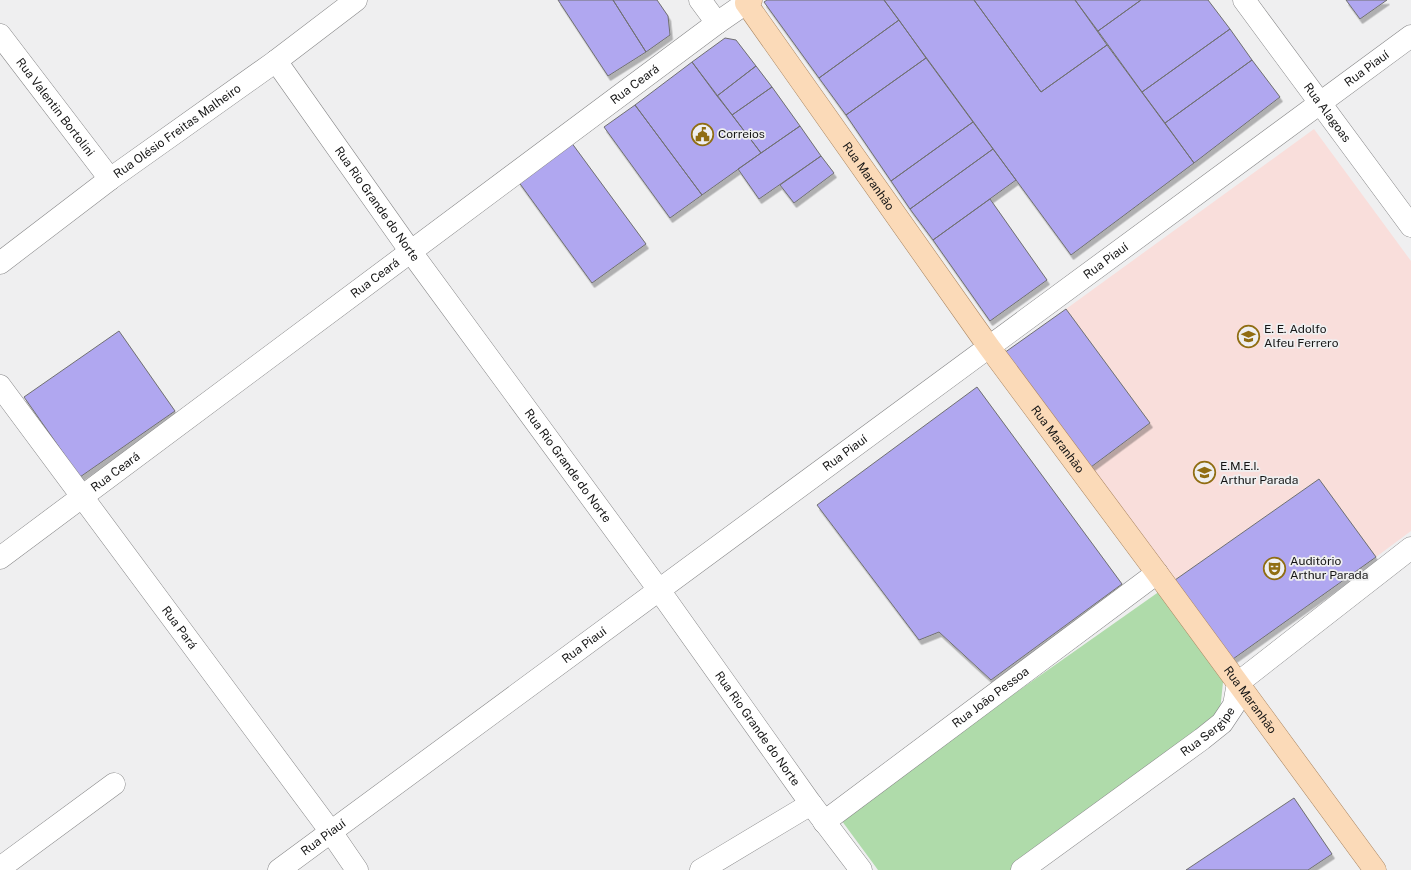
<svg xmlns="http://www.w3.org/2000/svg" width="1411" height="870" font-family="'Public Sans',sans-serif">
<defs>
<filter id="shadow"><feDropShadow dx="2.5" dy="4.5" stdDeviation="0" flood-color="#0004"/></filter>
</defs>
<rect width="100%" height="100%" fill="#efeff0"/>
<path fill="#f9dedb" d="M1314 129 1411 261V531L1376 557 1319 479 1175 580 1091 467 1150 423 1066 309Z"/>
<path fill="#afdbaa" d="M1160 591 1224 673 1219 720 1010 870H878L839 817Z"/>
<path fill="#b0a7f0" stroke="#707071" filter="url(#shadow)" d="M558 0H613L646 52 608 76Z
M613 0H657L668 16 670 35 646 52Z
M767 0H884L899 20 819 78 764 2Z
M884 0H974L1041 92 1107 45 1194 163 1071 255Z
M974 0H1075L1107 45 1041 92Z
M1075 0H1141L1098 31Z
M1141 0H1208L1230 29 1142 92 1098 31Z
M1346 0H1387L1360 19Z
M899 20 926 58 846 115 819 78Z
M1230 29 1252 60 1165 123 1142 92Z
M725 38 736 40 756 66 717 96 692 62Z
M926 58 973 122 891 181 846 115Z
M1252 60 1280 97 1194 163 1165 123Z
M692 62 761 153 702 195 635 105Z
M756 66 772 87 732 115 717 96Z
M772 87 800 126 761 153 732 115Z
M635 105 702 195 670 218 604 127Z
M973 122 993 149 910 209 891 181Z
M800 126 821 156 759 199 738 169Z
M571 142 646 244 592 283 518 181Z
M993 149 1016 180 933 240 910 209Z
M821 156 834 173 794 203 780 185Z
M990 199 1047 280 990 321 933 240Z
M1066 309 1150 423 1091 467 1004 353Z
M119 331 175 411 80 477 24 397Z
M977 387 1122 584 991 680 939 632 919 640 817 505Z
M1319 479 1376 557 1233 659 1175 580Z
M1294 798 1332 854 1308 870H1186Z"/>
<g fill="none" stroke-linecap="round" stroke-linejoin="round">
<defs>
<g id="minor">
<path d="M700 0 717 23"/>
<path id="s1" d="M1244 0 1411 226"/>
<path id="s2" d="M0 35 110 179"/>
<path id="s3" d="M276 61 411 252 659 590 811 804 861 870"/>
<path id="s4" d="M0 263 110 179 276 61 356 0"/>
<path id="s5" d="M0 386 331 832 357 870"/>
<path id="s6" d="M0 558 717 23 746 3"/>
<path id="s7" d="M824 822 1157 573"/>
<path d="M0 868 114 784"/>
<path id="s8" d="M279 870 1411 36"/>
<path d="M701 870 811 804"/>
<path id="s9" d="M1022 870 1202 739 1222 723 1234 705 1238 683 1411 548"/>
</g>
<g id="major">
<path id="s10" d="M751 0 746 3 989 347 1157 573 1375 870"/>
</g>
</defs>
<use href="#minor" stroke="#878788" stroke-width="23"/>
<use href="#major" stroke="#a98560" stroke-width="23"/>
<use href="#minor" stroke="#fff" stroke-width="22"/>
<use href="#major" stroke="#fbdab8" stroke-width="22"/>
</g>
<defs>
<symbol id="civic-ring" viewBox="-11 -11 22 22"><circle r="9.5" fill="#efeff0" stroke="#906d12" stroke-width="1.5"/><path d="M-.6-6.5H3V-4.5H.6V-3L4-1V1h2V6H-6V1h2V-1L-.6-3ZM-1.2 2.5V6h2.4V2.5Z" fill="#906d12"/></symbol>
<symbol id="school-ring" viewBox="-11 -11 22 22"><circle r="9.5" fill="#efeff0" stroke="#906d12" stroke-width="1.5"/><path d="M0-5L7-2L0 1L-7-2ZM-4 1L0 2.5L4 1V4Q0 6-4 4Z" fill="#906d12"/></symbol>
<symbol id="theatre-ring" viewBox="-11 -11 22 22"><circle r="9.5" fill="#efeff0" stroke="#906d12" stroke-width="1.5"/><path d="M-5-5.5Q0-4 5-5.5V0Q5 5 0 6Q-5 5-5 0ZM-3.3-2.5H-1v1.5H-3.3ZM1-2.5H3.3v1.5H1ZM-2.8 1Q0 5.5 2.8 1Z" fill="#906d12"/></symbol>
</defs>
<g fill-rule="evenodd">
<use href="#civic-ring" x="690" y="122" width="25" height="25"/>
<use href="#school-ring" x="1236" y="324" width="25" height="25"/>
<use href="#school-ring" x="1192" y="460" width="25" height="25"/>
<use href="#theatre-ring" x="1262" y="556" width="25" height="25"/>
</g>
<g text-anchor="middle" stroke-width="3.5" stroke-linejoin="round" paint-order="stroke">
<g font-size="12" fill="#151515" stroke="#efeff0">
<text dy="4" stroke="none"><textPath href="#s8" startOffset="1351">Rua Piauí</textPath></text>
<text dy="4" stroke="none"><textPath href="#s6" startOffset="792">Rua Ceará</textPath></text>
<text dy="4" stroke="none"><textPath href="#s2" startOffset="91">Rua Valentin Bortolini</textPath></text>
<text dy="4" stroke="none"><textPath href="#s1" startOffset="140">Rua Alagoas</textPath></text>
<text dy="4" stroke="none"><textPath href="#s4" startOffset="221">Rua Olésio Freitas Malheiro</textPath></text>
<text dy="4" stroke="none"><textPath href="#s10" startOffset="218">Rua Maranhão</textPath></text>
<text dy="4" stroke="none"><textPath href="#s3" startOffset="175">Rua Rio Grande do Norte</textPath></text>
<text dy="4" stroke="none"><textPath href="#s8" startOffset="1027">Rua Piauí</textPath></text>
<text dy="4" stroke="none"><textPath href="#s6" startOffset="468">Rua Ceará</textPath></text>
<text dy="4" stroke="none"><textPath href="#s10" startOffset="542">Rua Maranhão</textPath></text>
<text dy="4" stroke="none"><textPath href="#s8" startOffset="703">Rua Piauí</textPath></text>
<text dy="4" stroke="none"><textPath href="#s3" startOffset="499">Rua Rio Grande do Norte</textPath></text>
<text dy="4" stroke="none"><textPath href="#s6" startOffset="144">Rua Ceará</textPath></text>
<text dy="4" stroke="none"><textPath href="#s5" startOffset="301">Rua Pará</textPath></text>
<text dy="4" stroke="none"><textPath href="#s8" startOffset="379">Rua Piauí</textPath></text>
<text dy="4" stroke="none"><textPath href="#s7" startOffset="208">Rua João Pessoa</textPath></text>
<text dy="4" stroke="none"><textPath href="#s10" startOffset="866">Rua Maranhão</textPath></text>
<text dy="4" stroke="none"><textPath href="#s3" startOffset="823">Rua Rio Grande do Norte</textPath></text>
<text dy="4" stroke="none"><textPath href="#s9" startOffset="232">Rua Sergipe</textPath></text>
<text dy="4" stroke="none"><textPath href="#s8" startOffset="55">Rua Piauí</textPath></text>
</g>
<g font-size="12" fill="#151515" stroke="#efeff0" text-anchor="start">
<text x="718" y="138">Correios</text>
<text x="1264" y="333">E. E. Adolfo<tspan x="1264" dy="14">Alfeu Ferrero</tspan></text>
<text x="1220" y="470">E.M.E.I.<tspan x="1220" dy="14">Arthur Parada</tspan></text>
<text x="1290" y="565">Auditório<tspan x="1290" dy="14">Arthur Parada</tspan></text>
</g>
</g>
</svg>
